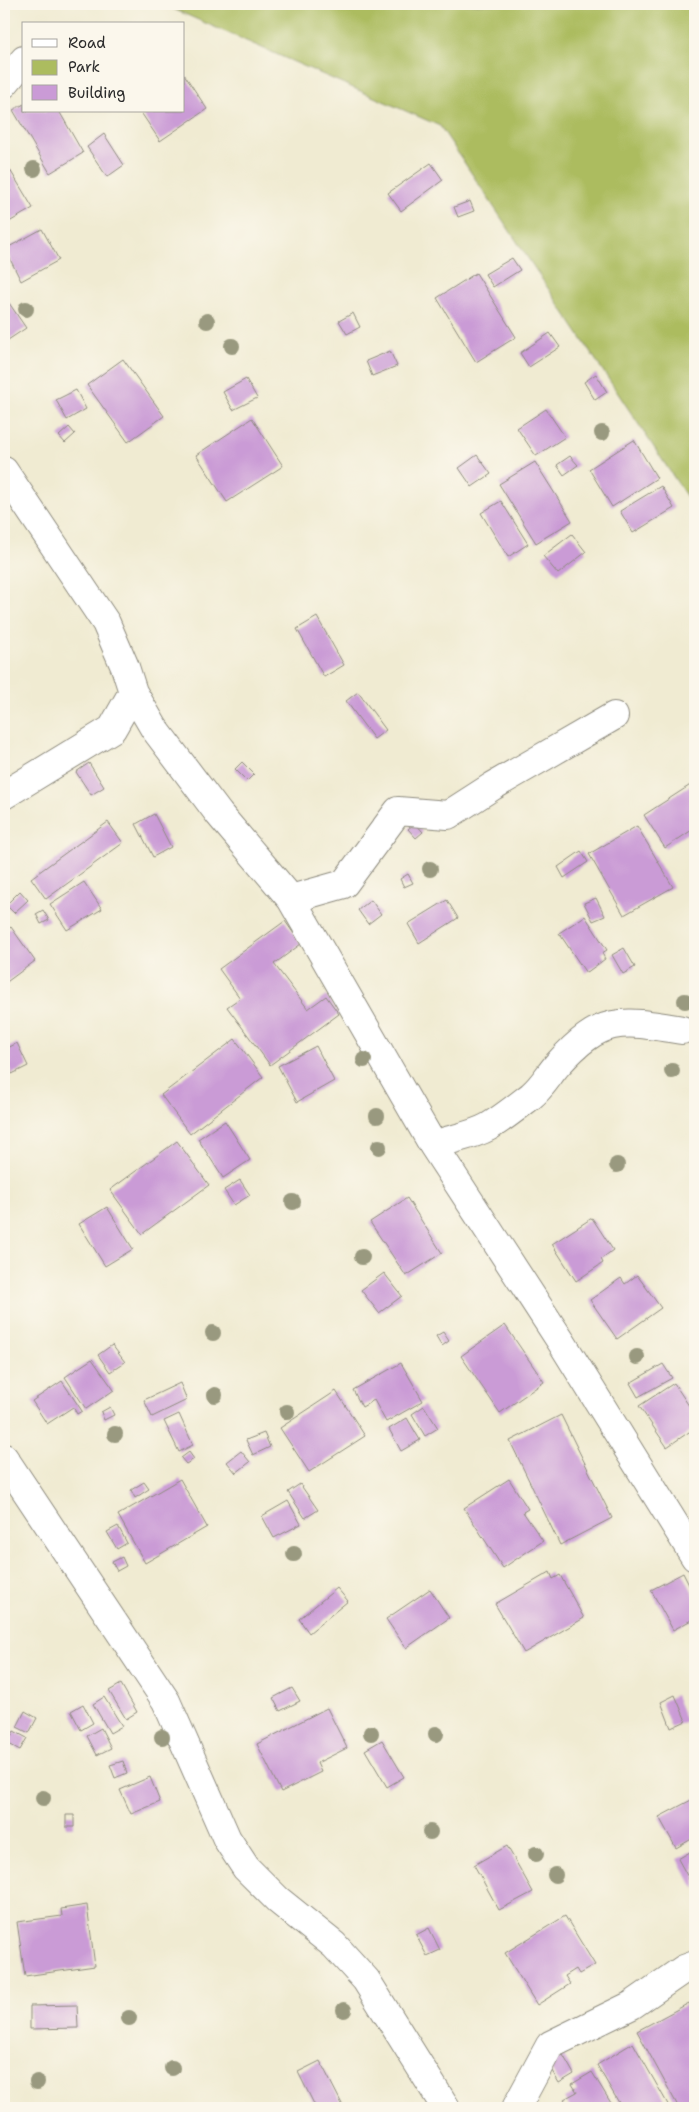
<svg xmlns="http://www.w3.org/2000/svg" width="699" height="2112" font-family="'Shantell Sans',sans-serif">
<rect width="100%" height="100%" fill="#fbf7ec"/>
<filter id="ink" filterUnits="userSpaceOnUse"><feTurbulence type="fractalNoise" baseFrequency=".02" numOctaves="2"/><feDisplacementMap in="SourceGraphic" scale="10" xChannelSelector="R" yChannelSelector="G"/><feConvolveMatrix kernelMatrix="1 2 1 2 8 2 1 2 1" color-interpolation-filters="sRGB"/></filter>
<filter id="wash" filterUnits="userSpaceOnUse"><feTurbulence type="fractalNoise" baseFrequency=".0096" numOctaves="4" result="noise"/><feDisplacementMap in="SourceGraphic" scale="20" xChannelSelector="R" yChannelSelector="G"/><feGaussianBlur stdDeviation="1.12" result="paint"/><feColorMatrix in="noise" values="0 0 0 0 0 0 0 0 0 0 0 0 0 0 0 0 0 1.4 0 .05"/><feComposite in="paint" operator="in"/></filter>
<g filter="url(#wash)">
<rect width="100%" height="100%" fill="#f0ebd2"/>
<path fill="#acbc5f" stroke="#6c7445" d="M162 4H695V509L440 126Z"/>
<g id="blocks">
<path fill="#ca9bd6" d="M184 74 207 109 160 141 140 111H184Z
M24 104V111H59L83 153 50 173 13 110Z
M104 134 124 165 107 177 87 147Z
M431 163 443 180 401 211 388 193Z
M7 165 33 208 4 225V167Z
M470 201 474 211 458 217 454 207Z
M42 229 59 260 21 281 5 249Z
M512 258 520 270 493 287 485 274Z
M476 273 516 337 476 362 437 298Z
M9 303 26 328 8 340 4 334V307Z
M353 313 360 327 347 334 339 321Z
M550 333 560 347 529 367 520 353Z
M390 351 397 366 372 376 366 361Z
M123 359 164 416 128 442 87 385Z
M596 374 607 392 595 400 584 382Z
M246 379 257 398 233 410 223 392Z
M76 390 86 409 67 420 56 400Z
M546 409 565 437 536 456 517 428Z
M252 418 283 466 227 502 196 455Z
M69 427 75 434 65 443 59 436Z
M634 440 657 478 612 507 589 469Z
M477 455 491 474 472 487 459 468Z
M570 456 578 465 564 475 557 465Z
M535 462 572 521 536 543 499 484Z
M661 486 674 508 633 533 620 511Z
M501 501 528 544 508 557 481 513Z
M572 534 586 552 558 574 543 556Z
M317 617 344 665 324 677 297 629Z
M358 692 386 730 374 739 346 701Z
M242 762 254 774 247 781 235 769Z
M89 763 104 787 91 795 76 772Z
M695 782V828L665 848 644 815Z
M154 814 171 847 153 857 136 824Z
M108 822 123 843 46 899 31 878Z
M415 823 423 832 416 838 408 829Z
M637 826 673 887 624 915 589 854Z
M581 851 588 862 564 878 558 867Z
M408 874 413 883 404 887 400 879Z
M84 882 102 909 67 930 50 904Z
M20 891 28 900 14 913 6 905Z
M596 898 605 916 593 921 584 903Z
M371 900 381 914 368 924 358 910Z
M447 900 458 918 419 943 408 924Z
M43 910 49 920 41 924 36 914Z
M585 916 607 950 602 953 605 959 586 973 559 933Z
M285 921 301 944 274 964 308 1009 326 996 339 1014 270 1065 227 1007 240 998 219 969Z
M11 927 35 961 4 984V932Z
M624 948 635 967 623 974 612 955Z
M235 1039 263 1077 190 1134 161 1095Z
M17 1043 28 1066 12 1074 4 1057V1050Z
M316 1046 334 1081 297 1102 278 1066Z
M225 1121 250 1160 223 1178 198 1139Z
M177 1141 209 1185 142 1234 110 1190Z
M240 1180 250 1195 234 1205 224 1190Z
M407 1198 442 1253 406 1276 370 1222Z
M107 1207 133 1249 105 1266 79 1224Z
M592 1218 613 1250 601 1259 603 1263 576 1281 552 1244Z
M384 1273 402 1296 379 1313 361 1290Z
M637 1275 661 1308 617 1339 590 1300 621 1278 625 1284Z
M505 1325 544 1382 500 1413 461 1356Z
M443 1332 449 1341 442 1346 436 1336Z
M112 1345 125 1362 110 1372 98 1355Z
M92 1359 114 1390 86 1409 65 1377Z
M401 1363 423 1401 386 1422 374 1400 362 1407 353 1390Z
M663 1364 672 1378 638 1397 630 1383Z
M62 1381 82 1411 77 1414 73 1407 47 1424 32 1401Z
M180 1383 187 1400 152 1417 144 1400Z
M674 1383 695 1415V1428L667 1447 639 1406Z
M336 1391 365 1436 309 1472 280 1428Z
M424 1406 438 1428 425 1436 412 1414Z
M110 1407 114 1415 104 1420 101 1412Z
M179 1414 193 1445 179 1452 164 1421Z
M561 1415 612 1518 560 1545 510 1441Z
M407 1418 420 1440 401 1451 389 1429Z
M264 1433 270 1447 253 1455 246 1440Z
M241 1451 250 1462 236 1473 227 1462Z
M189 1452 194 1459 186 1464 181 1458Z
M180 1479 207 1527 145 1563 118 1515Z
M509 1479 528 1509 523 1512 543 1541 503 1568 464 1508Z
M144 1482 149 1489 135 1498 131 1490Z
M300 1484 318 1510 305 1518 288 1492Z
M288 1501 301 1524 274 1538 262 1516Z
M118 1526 127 1543 117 1549 107 1532Z
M122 1557 126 1566 117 1571 112 1562Z
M550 1572 553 1579 560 1575 584 1618 524 1653 495 1604Z
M683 1573 695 1597V1618L673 1630 651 1590Z
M337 1588 348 1601 309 1633 299 1619Z
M430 1589 449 1618 406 1648 386 1619Z
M121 1684 137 1712 126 1719 109 1691Z
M292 1688 300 1701 280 1711 273 1698Z
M675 1695 686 1721 671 1728 661 1702Z
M104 1697 122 1726 110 1733 93 1704Z
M83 1704 93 1723 81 1730 71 1711Z
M327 1708 347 1748 317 1763 321 1772 281 1792 257 1744Z
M25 1711 37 1718 29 1733 17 1727Z
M101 1728 111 1748 97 1755 87 1736Z
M14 1731 27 1738 20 1750 7 1743Z
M382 1740 404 1777 387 1787 365 1750Z
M123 1761 127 1773 115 1778 110 1765Z
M150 1777 160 1802 131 1814 120 1790Z
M695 1798V1837L676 1848 659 1817Z
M66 1815H74V1827H66Z
M507 1846 533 1892 499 1910 474 1865Z
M695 1849V1890L678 1859Z
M87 1905 95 1966 25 1976 17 1922 62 1916 61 1909Z
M565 1916 595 1965 579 1974 576 1969 565 1976 570 1984 537 2005 505 1953Z
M429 1928 440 1950 427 1956 416 1935Z
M689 2003 695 2014V2108H679L637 2031Z
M77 2005 78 2028 30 2029V2006Z
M633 2043 670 2108H622L597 2065Z
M563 2055 574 2074 559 2083 548 2064Z
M320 2061 344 2108H316L298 2072Z
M592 2072 614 2108H570L564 2099 577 2092 572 2084Z"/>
</g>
</g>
<g filter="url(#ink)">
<use href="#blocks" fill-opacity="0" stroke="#8e8b7e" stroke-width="1"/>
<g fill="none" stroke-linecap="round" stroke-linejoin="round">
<defs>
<path id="minor" d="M4 84 24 60
M4 471 106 623 125 667 133 692 154 728 219 814 291 899 433 1145 562 1343 695 1557
M4 795 112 729 133 692
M291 899 344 884 398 811 448 815 493 786 614 716
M433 1145C450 1139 472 1136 488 1127 502 1119 518 1106 531 1096 543 1086 549 1074 558 1064 602 1015 622 1020 682 1030
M4 1458 166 1701 227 1839 246 1868 278 1900 334 1945 366 1980 446 2108
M516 2108 550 2045 632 2005 684 1969 695 1965"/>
</defs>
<use href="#minor" stroke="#8e8b7e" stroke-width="30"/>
<use href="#minor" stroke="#fff" stroke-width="28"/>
</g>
<g fill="#99997f">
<circle cx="34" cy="169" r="8"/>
<circle cx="26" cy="309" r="8"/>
<circle cx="207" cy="321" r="8"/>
<circle cx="232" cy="346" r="8"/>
<circle cx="602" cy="433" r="8"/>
<circle cx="430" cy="869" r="8"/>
<circle cx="685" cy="1001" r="8"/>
<circle cx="364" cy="1060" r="8"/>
<circle cx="672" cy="1071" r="8"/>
<circle cx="377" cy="1116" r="8"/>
<circle cx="379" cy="1147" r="8"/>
<circle cx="617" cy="1165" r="8"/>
<circle cx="293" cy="1202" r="8"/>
<circle cx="362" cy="1257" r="8"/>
<circle cx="213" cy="1333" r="8"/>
<circle cx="637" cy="1357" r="8"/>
<circle cx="215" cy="1395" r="8"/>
<circle cx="287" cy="1412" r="8"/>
<circle cx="115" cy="1434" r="8"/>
<circle cx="294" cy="1554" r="8"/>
<circle cx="371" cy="1733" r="8"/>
<circle cx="436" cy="1734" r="8"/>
<circle cx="162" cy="1737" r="8"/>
<circle cx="43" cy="1798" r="8"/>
<circle cx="430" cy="1832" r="8"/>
<circle cx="536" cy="1854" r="8"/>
<circle cx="555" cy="1875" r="8"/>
<circle cx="344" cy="2010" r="8"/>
<circle cx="129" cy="2018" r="8"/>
<circle cx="172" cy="2068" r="8"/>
<circle cx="37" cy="2082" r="8"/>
</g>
</g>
<rect width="699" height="2112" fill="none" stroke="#fbf7ec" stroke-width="20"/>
<rect x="22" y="22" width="162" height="90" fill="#fbf7ec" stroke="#a8a59f"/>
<rect x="32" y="39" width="25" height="8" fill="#ffffff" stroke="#a8a59f"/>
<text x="68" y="48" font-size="15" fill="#2b2b2b">Road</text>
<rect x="32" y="60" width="25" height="15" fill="#acbc5f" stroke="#a8a59f"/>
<text x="68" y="72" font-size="15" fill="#2b2b2b">Park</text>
<rect x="32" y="85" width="25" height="15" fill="#ca9bd6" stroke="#a8a59f"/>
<text x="68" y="98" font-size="15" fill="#2b2b2b">Building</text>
</svg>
